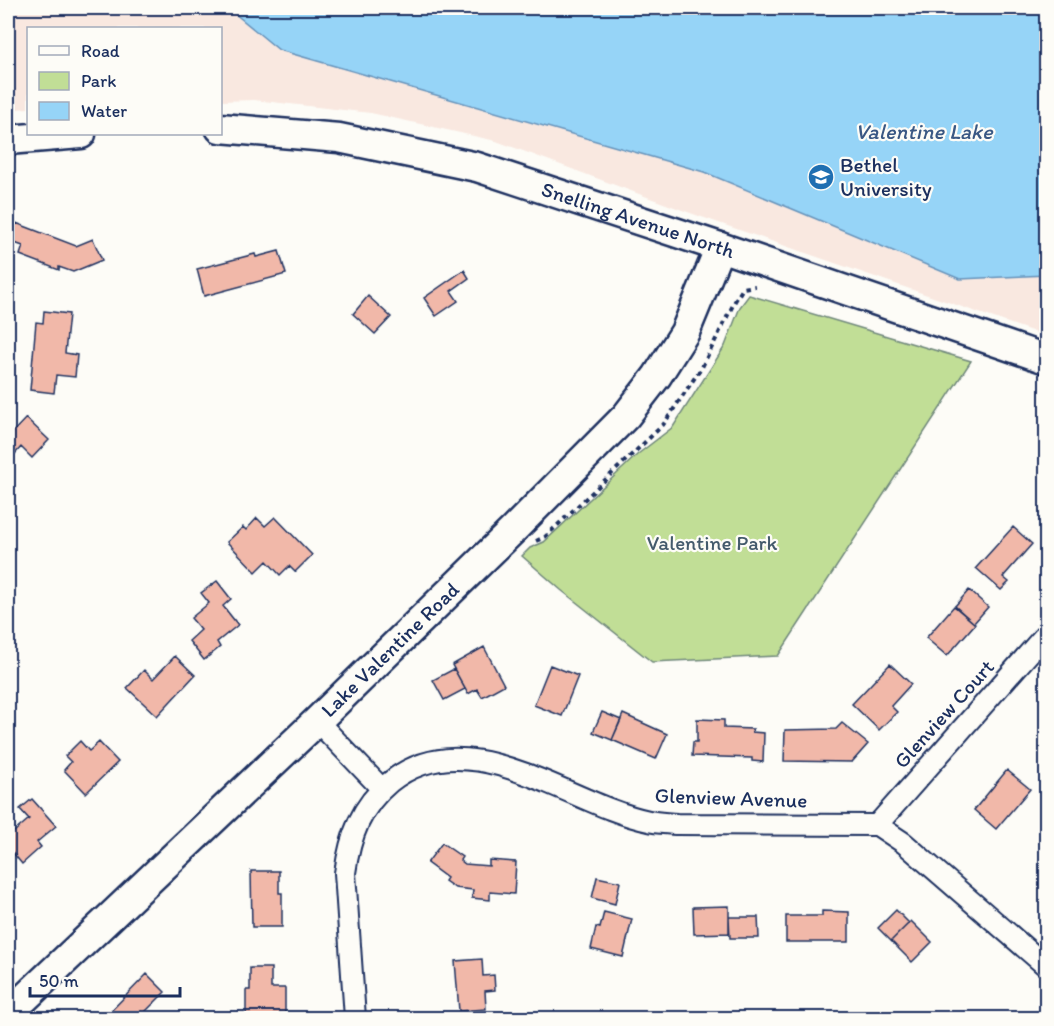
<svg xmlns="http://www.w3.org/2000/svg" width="1054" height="1026" font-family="Itim,sans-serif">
<rect width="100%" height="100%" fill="#fdfcf7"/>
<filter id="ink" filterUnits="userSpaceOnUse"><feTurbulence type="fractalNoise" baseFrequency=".0167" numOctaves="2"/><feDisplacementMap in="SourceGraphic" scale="12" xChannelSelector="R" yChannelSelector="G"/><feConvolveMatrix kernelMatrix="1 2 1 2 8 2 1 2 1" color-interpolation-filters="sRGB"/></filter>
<g filter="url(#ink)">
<path fill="#f9e8e0" d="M8 8H1046V336L693 214 496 141 371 113 254 100 221 101 220 28H28V108L8 110Z"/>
<path fill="#c1de96" stroke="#6e867a" stroke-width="1.5" d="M749 295 971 361 778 656 652 662 561 590 522 556 530 548 544 542 638 454 673 427 725 346 740 307Z"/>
<path fill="#96d4f7" stroke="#6592ba" stroke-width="1.5" d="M228 8H1046V275L960 279 704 172 279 50Z"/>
<path fill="#f1b8a9" stroke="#1b2f5e" stroke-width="1.5" d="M16 223 76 246 93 239 102 260 73 272 59 267V270L20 255 23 246 9 241Z
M279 251 286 274 204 296 197 269 255 254 256 257Z
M464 270 469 278 451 291 458 301 436 316 424 298Z
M368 296 391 317 375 334 353 314Z
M44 311 69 314 65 353 77 355 75 377 56 375 54 393 30 390 36 322 43 323Z
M26 418 49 440 32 458 21 447 8 462V437Z
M275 517 312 555 295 572 289 566 280 575 267 561 256 572 227 542 243 527 246 530 257 518 265 526Z
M1013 527 1032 544 1003 577 1009 582 1001 590 976 568Z
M217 581 231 599 223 606 238 625 217 642 220 647 204 660 189 641 201 630 191 618 209 603 201 593Z
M969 590 988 607 974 623 955 606Z
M954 606 975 624 947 656 926 638Z
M484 647 504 685 482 697 477 689 468 694 452 665Z
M175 656 195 675 157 716 127 688 144 670 153 679Z
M890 664 911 684 891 706 897 712 879 730 852 704Z
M550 665 578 676 562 716 534 705Z
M454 669 465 689 444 700 433 680Z
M602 712 621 720 612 740 593 732Z
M623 714 667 734 656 759 612 740Z
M697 719 724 720V728L753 729 752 732 764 733 763 762 752 761V758L692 756 693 742H697Z
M842 723 868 744 852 762 784 761 785 730 836 729Z
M80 741 89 751 99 742 118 762 86 793 64 770 71 762 65 756Z
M1007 770 1030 789 996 829 974 810Z
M32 799 56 826 37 842 41 847 22 864 8 847V837L29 819 20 809Z
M442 843 462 857 460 860 465 864 489 866V860L516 862 514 894 490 892V900L472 898 473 890 455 888 445 881 447 878 427 863Z
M251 871H279V893H282V927H252Z
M597 877 620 882 615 904 592 898Z
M729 906V933L694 934 693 907Z
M896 910 909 923 891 941 878 928Z
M822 911 849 912V942H786V916H822Z
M604 912 632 919 623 957 591 949 596 927 600 928Z
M729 917H758L759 938H730Z
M911 921 932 942 912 962 891 941Z
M482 959 483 976 494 975 495 990 485 991 486 1009 459 1011 455 961Z
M250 968H271V988H285V1018H246V990H250Z
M147 974 165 992 139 1018H108L106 1016Z"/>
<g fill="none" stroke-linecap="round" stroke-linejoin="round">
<defs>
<path id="street" d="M317 721 382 789
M877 825 1046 634
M355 1018 345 873C350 836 361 806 390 782 469 718 569 805 649 821 657 823 667 823 676 824L877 825 904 843 1046 966"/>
<g id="secondary">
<path id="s1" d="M220 128 339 138 477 167 720 247 1046 359"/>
<path d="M8 140 81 134"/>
<path id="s2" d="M8 1014 317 721 512 531 626 416 657 376 685 332 720 247"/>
</g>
</defs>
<use href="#street" stroke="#1b2f5e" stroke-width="24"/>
<use href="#secondary" stroke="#1b2f5e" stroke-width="33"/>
<path stroke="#1b2f5e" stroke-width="4" stroke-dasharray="4.5 4.5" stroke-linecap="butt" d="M536 541 545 537 663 425 702 367 735 301 743 288 755 286"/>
<use href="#street" stroke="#fdfcf7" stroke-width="20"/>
<use href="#secondary" stroke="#fdfcf7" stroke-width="28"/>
</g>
</g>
<defs>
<symbol id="university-disc" viewBox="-11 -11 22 22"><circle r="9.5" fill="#1f6fb2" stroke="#fdfcf7"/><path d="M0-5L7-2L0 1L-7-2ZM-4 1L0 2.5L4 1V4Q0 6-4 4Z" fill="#fff"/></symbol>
</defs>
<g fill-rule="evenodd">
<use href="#university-disc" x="806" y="162" width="30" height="30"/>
</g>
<g text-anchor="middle" stroke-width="4.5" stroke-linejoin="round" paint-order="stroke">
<g font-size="21" fill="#1b2f5e" stroke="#fdfcf7" text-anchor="start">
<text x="840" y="172">Bethel<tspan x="840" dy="24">University</tspan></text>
</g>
<g font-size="21" fill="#1b2f5e" stroke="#fdfcf7">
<text dy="7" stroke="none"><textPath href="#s1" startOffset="430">Snelling Avenue North</textPath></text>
<text dy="7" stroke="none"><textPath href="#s2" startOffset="528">Lake Valentine Road</textPath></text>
<text transform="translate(944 714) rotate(-48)" y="7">Glenview Court</text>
<text transform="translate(731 798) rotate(2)" y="7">Glenview Avenue</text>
</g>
<g font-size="21" fill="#445b6c" stroke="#fdfcf7">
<text x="712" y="550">Valentine Park</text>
</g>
<g font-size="22" font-style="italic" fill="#3a5884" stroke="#fdfcf7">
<text x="924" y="139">Valentine Lake</text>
</g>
</g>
<rect width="1054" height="1026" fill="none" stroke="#fdfcf7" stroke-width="30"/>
<rect x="15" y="15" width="1024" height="996" fill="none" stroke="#1b2f5e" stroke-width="2" filter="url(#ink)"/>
<rect x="27" y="27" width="195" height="108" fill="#fdfcf7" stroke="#a3aaba" stroke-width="1.5"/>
<rect x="39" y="46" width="30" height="9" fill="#fdfcf7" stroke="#a3aaba" stroke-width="1.5"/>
<text x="81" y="57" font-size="18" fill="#1b2f5e">Road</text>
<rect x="39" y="72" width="30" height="18" fill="#c1de96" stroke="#a3aaba" stroke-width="1.5"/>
<text x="81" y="87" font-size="18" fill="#1b2f5e">Park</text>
<rect x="39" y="102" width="30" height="18" fill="#96d4f7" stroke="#a3aaba" stroke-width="1.5"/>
<text x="81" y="117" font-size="18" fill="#1b2f5e">Water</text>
<path d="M30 987v9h150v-9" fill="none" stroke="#1b2f5e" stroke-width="3"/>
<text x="39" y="987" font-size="18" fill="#1b2f5e" stroke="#fdfcf7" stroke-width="4.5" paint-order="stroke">50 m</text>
</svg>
